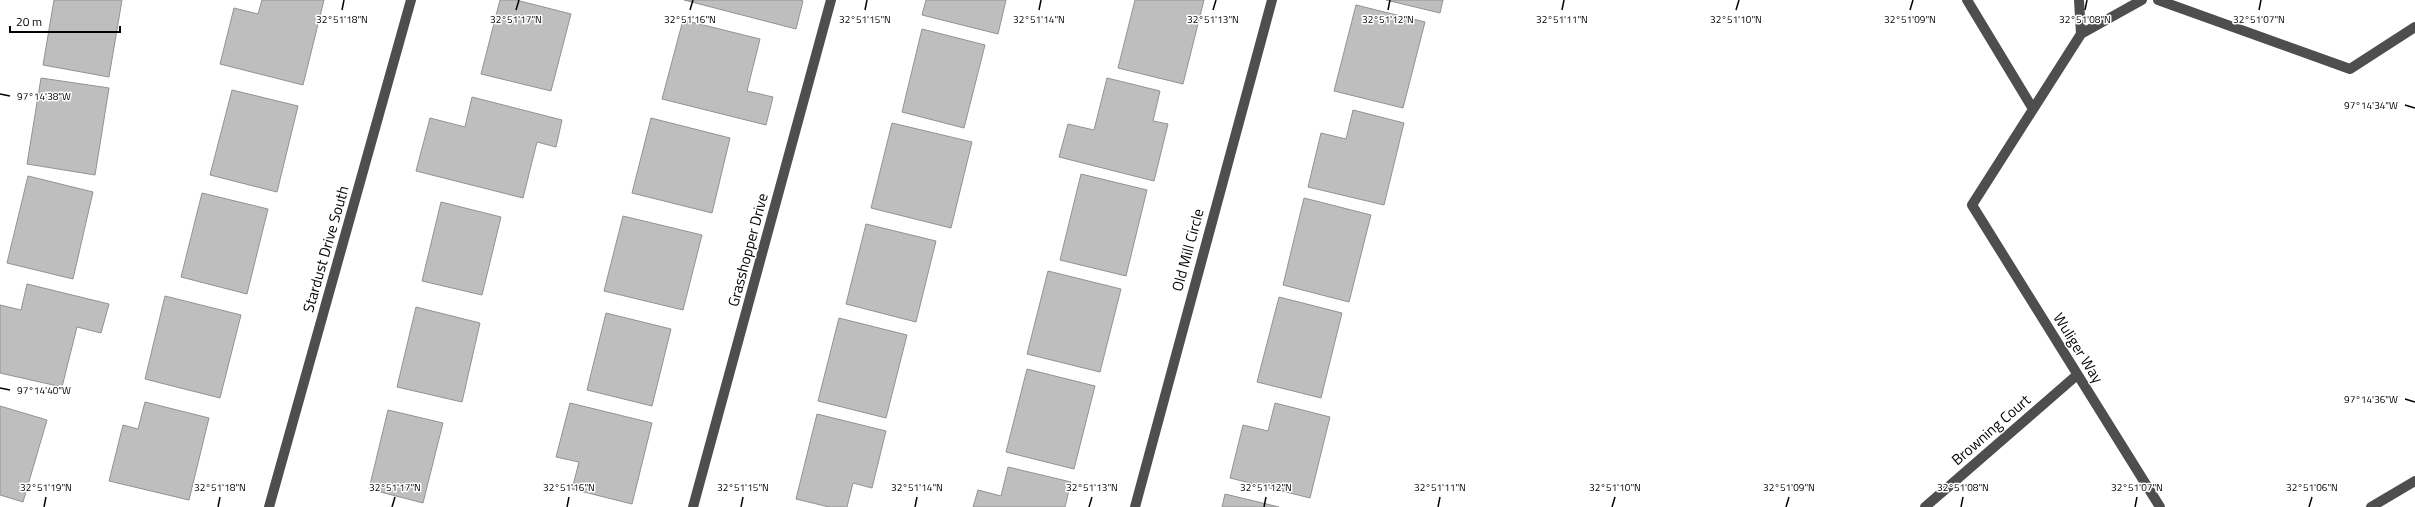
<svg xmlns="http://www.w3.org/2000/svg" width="2415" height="507" font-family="'Titillium Web',sans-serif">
<rect width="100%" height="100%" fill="#fff"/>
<path fill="#bebebe" stroke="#929292" d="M54 0H122L109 77 43 65Z
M262 0H324L303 85 220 64 234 8 258 14Z
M500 0H516L571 14 551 91 481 74Z
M684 0H800L803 1 796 29Z
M926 0H1006L998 34 922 15Z
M1135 0H1204L1183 84 1118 68Z
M1386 0H1443L1440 13Z
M1356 5 1425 22 1403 108 1334 91Z
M683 20 760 39 747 91 773 97 766 125 662 99Z
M922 29 985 45 964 128 902 112Z
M41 78 109 88 95 175 27 164Z
M1107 78 1160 91 1153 121 1168 124 1154 181 1059 157 1068 124 1094 130Z
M232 90 298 106 277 192 210 175Z
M472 97 562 120 556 147 537 142 523 198 416 171 430 118 465 127Z
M1353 110 1404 123 1384 205 1308 187 1321 133 1346 139Z
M651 118 730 138 712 213 632 193Z
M892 123 972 142 951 228 871 208Z
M1081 174 1147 190 1126 276 1060 260Z
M28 176 93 192 73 279 7 263Z
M202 193 268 209 247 294 181 277Z
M1304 198 1371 215 1349 302 1283 285Z
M441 202 501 217 482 295 422 281Z
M623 216 702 235 683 310 604 291Z
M866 224 936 241 916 322 846 304Z
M1048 271 1121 289 1100 372 1027 354Z
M27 284 109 304 101 333 77 327 62 387 0 373V305L21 310Z
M165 296 241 315 220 398 145 379Z
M1279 297 1342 313 1321 398 1257 382Z
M416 307 480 323 462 402 397 387Z
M606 313 671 329 652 406 587 390Z
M839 318 907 335 886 418 818 401Z
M1027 369 1095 386 1074 469 1006 452Z
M145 402 209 418 189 500 109 481 123 425 138 429Z
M570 403 652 423 632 504 572 489 579 462 556 457Z
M1275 403 1330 417 1310 498 1230 478 1243 425 1268 431Z
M0 406 47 420 23 502 0 495Z
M388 410 443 423 423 503 369 489Z
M817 414 886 431 872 488 853 483 847 507H829L796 499Z
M1008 467 1071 482 1065 507H973L978 490 1001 496Z
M1225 494 1279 507H1222Z"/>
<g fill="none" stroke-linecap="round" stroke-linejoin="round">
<path stroke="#4e4e4e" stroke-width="10" d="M1967 0 2033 109
M2079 0 2081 34 1972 205 2160 507
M2158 0 2350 69 2415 27
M2081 34 2142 0
M269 507 411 0
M693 507 831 0
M1135 507 1272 0
M1925 507 2077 375
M2371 507 2415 481"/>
</g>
<path fill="none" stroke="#000" stroke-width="1.5" d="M342 10 344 0M516 10 519 0M690 10 693 0M865 10 867 0M1039 10 1041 0M1213 10 1216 0M1388 10 1390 0M1562 10 1564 0M1736 10 1739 0M1910 10 1913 0M2085 10 2087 0M2259 10 2261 0M0 94 10 96M2405 105 2415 108M0 388 10 390M2405 399 2415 402M44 507 46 497M218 507 220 497M392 507 395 497M567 507 569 497M741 507 743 497M915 507 917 497M1089 507 1092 497M1264 507 1266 497M1438 507 1440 497M1612 507 1615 497M1786 507 1789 497M1961 507 1963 497M2135 507 2137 497M2309 507 2312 497"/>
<g text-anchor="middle" stroke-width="3" stroke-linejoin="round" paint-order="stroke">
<g font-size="15" fill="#000" stroke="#fff">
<text transform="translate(326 249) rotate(-74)" y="5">Stardust Drive South</text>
<text transform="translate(748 250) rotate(-75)" y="5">Grasshopper Drive</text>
<text transform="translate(1188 250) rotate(-75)" y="5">Old Mill Circle</text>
<text transform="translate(2078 348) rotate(58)" y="5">Wuliger Way</text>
<text transform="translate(1991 430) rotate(-41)" y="5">Browning Court</text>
</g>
</g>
<g font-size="10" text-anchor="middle" fill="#000" stroke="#fff" stroke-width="3" stroke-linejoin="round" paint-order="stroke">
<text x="342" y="23">32°51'18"N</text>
<text x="516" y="23">32°51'17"N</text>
<text x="690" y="23">32°51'16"N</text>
<text x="865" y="23">32°51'15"N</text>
<text x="1039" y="23">32°51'14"N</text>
<text x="1213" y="23">32°51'13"N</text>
<text x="1388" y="23">32°51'12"N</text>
<text x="1562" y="23">32°51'11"N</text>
<text x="1736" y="23">32°51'10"N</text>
<text x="1910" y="23">32°51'09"N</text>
<text x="2085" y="23">32°51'08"N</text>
<text x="2259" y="23">32°51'07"N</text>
<text x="44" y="100">97°14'38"W</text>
<text x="2371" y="109">97°14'34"W</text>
<text x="44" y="394">97°14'40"W</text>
<text x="2371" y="403">97°14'36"W</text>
<text x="46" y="491">32°51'19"N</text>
<text x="220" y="491">32°51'18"N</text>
<text x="395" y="491">32°51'17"N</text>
<text x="569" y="491">32°51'16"N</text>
<text x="743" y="491">32°51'15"N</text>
<text x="917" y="491">32°51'14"N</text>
<text x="1092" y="491">32°51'13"N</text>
<text x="1266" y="491">32°51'12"N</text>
<text x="1440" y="491">32°51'11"N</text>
<text x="1615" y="491">32°51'10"N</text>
<text x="1789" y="491">32°51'09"N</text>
<text x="1963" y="491">32°51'08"N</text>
<text x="2137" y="491">32°51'07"N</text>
<text x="2312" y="491">32°51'06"N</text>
</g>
<path d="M10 26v6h110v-6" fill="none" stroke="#000000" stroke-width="2"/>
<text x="16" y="26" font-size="12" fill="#000000" stroke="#ffffff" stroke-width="3" paint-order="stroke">20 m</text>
</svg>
